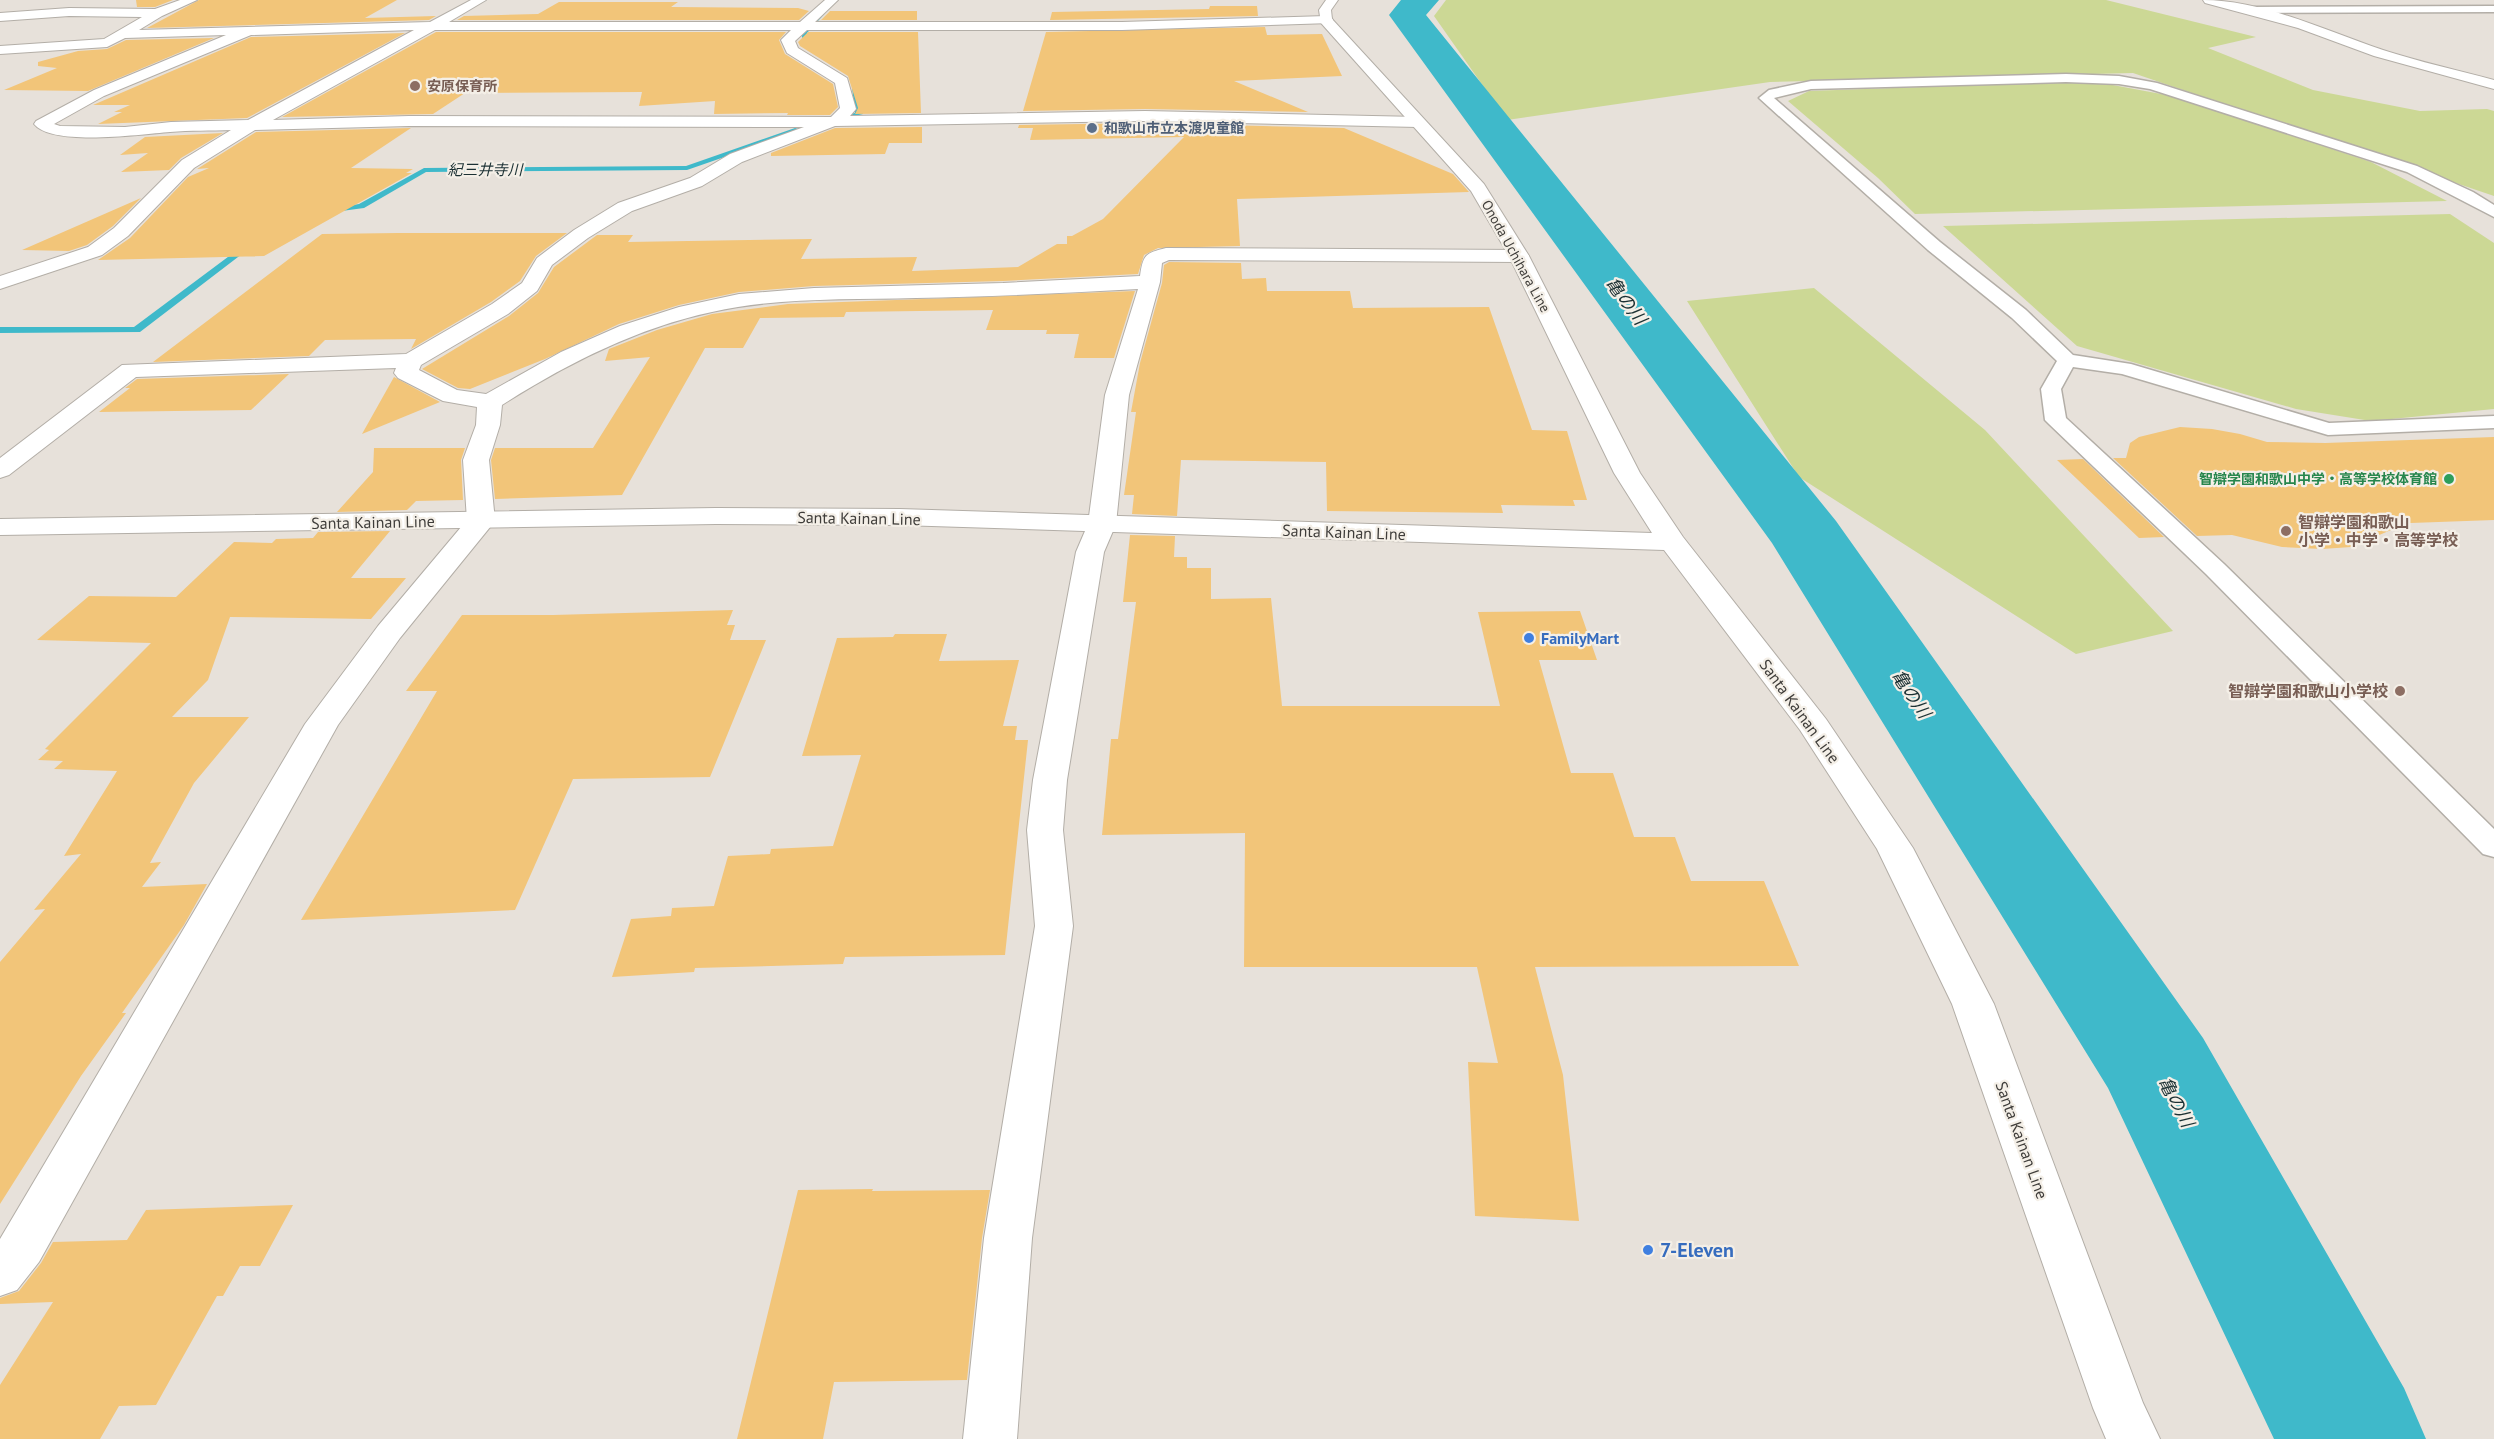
<svg xmlns="http://www.w3.org/2000/svg" width="2494" height="1439" font-family="'PT Sans','Noto Sans JP',sans-serif">
<rect width="100%" height="100%" fill="#e7e1da"/>
<path fill="#ccd895" d="M1446 0H2106L2256 37 2208 48 2313 90 2420 111 2487 109 2494 111V196L2133 73 1770 82 1507 120 1434 16Z
M2091 81 2172 96 2371 162 2447 201 1915 214 1878 178 1788 101 1809 91Z
M2450 214 2494 243V409L2371 421 2296 409 2077 346 1943 226Z
M1814 288 1985 430 2173 631 2076 654 1799 477 1687 301Z"/>
<g fill="none" stroke-linecap="round" stroke-linejoin="round">
<path fill="#3fb9ca" fill-rule="evenodd" d="M831 0H837L807 33 811 46 816 51 811 52 805 47 801 33Z
M855 85 858 87 863 114 830 122V118L855 113 852 87Z
M795 128 802 130 687 170 426 172 364 208 334 212 330 209 359 204 424 168 686 166Z
M248 242 255 244 140 332 0 333V327H134Z"/>
<path fill="#3fb9ca" fill-rule="evenodd" d="M1401 0H1439L1426 15 1836 521 2203 1038 2404 1388 2426 1439H2274L2108 1088 1772 543 1389 15Z"/>
</g>
<path fill="#f2c579" d="M136 0H173L155 7H137Z
M199 0H397L365 18 436 16 429 20 147 28Z
M559 2H678L671 7 798 8 809 11 799 20H457L464 16 538 14Z
M1210 6H1257L1258 16 1050 20 1052 12 1209 9Z
M830 11H917V20H821Z
M1265 27 1267 35 1322 34 1342 76 1234 81 1308 112 1145 109 1023 111 1046 32Z
M436 32H786L779 40 785 54 833 84 838 107 830 115H787L788 113 714 114 715 101 639 106 642 92 465 93 433 114 282 117Z
M808 32H918L921 113 855 114 858 108 848 76 800 46 798 42Z
M405 33 247 118 98 124 122 112H114L130 105H93L251 37Z
M214 38 88 91 4 90 57 68 38 66V62L78 51 107 49 126 40Z
M1145 123 1344 128 1453 174 1469 192 1237 199 1240 246 1158 248 1144 255 1138 274 1003 281 814 286 739 292 679 305 619 324 545 359 470 389 458 388 422 369 509 316 538 293 554 267 597 235H633L628 242 812 239 801 259 917 257 912 271 1018 267 1057 244H1067V236H1072L1103 219 1184 137 1030 140 1033 128H1018L1019 125Z
M922 127V143H889L885 154 771 156V153L835 128Z
M411 128 351 168 413 169 406 173H412L264 256 98 260 130 238 188 177 209 168 197 169 256 132Z
M223 133 181 158 169 170 121 172 148 153 120 155 145 137Z
M141 198 113 226 87 245 69 251 22 250Z
M398 233H567L536 256 520 281 491 302 411 349 416 339 325 340 309 356 153 362 322 234Z
M1169 262 1241 263 1242 279 1266 278 1267 291H1350L1353 308 1489 307 1532 430 1567 431 1587 500H1573L1575 506 1501 505 1503 513 1327 511 1326 462 1181 460 1177 516 1132 514 1134 495H1124L1136 412H1131L1140 363 1162 283 1164 265Z
M1135 291 1114 358H1074L1079 334H1046L1047 330H986L993 310 846 312 844 317 760 318 743 348H705L622 495 495 499 491 460 495 448H593L650 357 605 361 609 349 657 330 712 314 788 304Z
M289 374 251 410 99 412 130 388H125L137 379Z
M394 377 440 402 362 434Z
M2180 427 2212 429 2240 434 2267 442 2325 443 2494 437V520L2383 524 2391 530 2351 547 2322 549 2282 547 2232 535 2197 536 2113 458H2126L2130 443 2139 437Z
M374 448H465L461 460 463 500 416 501 407 510 337 512 373 472Z
M2083 459 2164 537 2139 538 2057 460Z
M390 531 351 578H406L371 619 230 617 208 680 172 717H249L194 783 150 863 161 862 142 887 207 884 184 925 122 1013H126L81 1076 0 1204V962L45 909 34 910 81 854 64 856 117 771 54 769 63 761 38 760 49 750 45 749 151 643 37 640 89 596 176 597 234 542 272 543 276 539 313 538 318 532Z
M1130 535 1175 536 1174 557H1187V568H1211V599L1271 598 1282 706H1500L1478 612 1580 611 1597 660H1539L1571 773H1613L1634 837H1675L1691 881H1764L1799 966 1535 967 1563 1075 1579 1221 1475 1216 1468 1062 1498 1063 1477 967H1244L1245 833 1102 835 1111 739H1118L1136 602H1123Z
M733 610 727 625H735L730 640H766L710 777 573 779 515 910 301 920 437 691H406L462 615H553Z
M895 634H947L939 661 1019 660 1003 726H1017L1015 740H1028L1005 955 845 957 843 964 695 968 694 972 612 977 631 919 671 916 672 908 714 906 728 856 770 854 771 849 833 846 861 755 802 756 837 638 893 637Z
M873 1189 872 1191 990 1190 982 1238 967 1380 834 1382 823 1439H737L798 1190Z
M293 1205 260 1266H240L223 1296H217L156 1405 119 1406 100 1439H0V1385L53 1302 0 1304V1298L19 1291 41 1263 53 1242 127 1240 146 1210Z"/>
<g fill="none" stroke-linecap="round" stroke-linejoin="round">
<defs>
<path id="service" d="M2494 6V12L2254 13 2248 10 2254 7Z
M2066 74 2119 76 2157 83 2417 166 2473 192 2494 205V217L2407 172 2150 89 2119 84 2066 82 1811 89 1774 98 1940 242 2026 310 2073 355 2131 364 2329 423 2494 416V428L2328 435 2122 374 2073 367 2061 389 2066 418 2224 564 2494 829V857L2483 854 2206 574 2049 424 2045 420 2041 389 2057 361 2012 318 1928 250 1759 98 1769 90 1811 81Z"/>
<path id="minor" d="M180 0H197L162 16 139 30 430 22 471 0H486L449 22H800L825 0H838L815 22H1122L1326 16 1331 17 1333 20 1331 23 1122 30H807L795 41 798 48 847 78 856 109 850 116 1145 111 1418 117 1426 122 1418 127 1145 121 835 126 742 162 702 186 632 211 588 238 552 265 537 291 508 314 421 365 419 370 457 390 486 394 561 352 620 326 679 307 739 294 814 288 1003 283 1140 276C1143 255 1145 253 1166 248L1519 250 1526 252 1529 256 1526 260 1519 262 1169 260 1162 263 1160 282 1129 395 1116 524 1104 552 1067 780 1063 830 1073 926 1032 1238 1017 1439H963L984 1238 1035 926 1027 830 1033 780 1076 552 1088 524 1105 395 1138 289C1064 293 990 297 916 298 848 300 779 297 712 312 637 328 566 364 502 405L500 425 489 460 495 521 400 638 338 725 39 1262 17 1290 0 1296V1239L305 724 378 626 467 520 463 460 476 425 477 407 443 401 398 378 394 373 396 368 136 377 9 475 0 478V458L122 365 406 354 492 304 522 283 537 258 574 230 618 203 690 178 730 154 804 127 409 126 255 130 194 168 128 236 102 255 0 289V276L88 247 114 228 182 160 231 130C211 131 190 130 170 132 142 134 52 147 34 124L36 121 94 90 226 35 125 38 107 47 0 54V46L104 39 142 17 69 16 0 21V13L69 8 155 9ZM414 30 248 120 171 122 125 127 60 126 54 124 104 96 251 35ZM435 30H791L781 40 787 53 835 83 840 108 831 117 409 116 273 120Z
M2203 0C2262 0 2327 31 2383 50 2420 62 2457 70 2494 80V89L2374 56 2298 28 2205 3Z"/>
<path id="secondary" d="M1326 0H1338L1331 10 1332 19 1484 184 1529 256 1640 473 1683 537 1826 719 1913 848 1994 1004 2143 1403 2160 1439H2106L2093 1408 1952 1004 1877 849 1800 730 1664 550 900 525 716 524 0 535V519L716 508 900 509 1652 533 1614 473 1509 256 1471 191 1321 23 1319 10Z"/>
</defs>
<use href="#service" stroke="#b3aea7" stroke-width="3"/>
<use href="#minor" stroke="#b3aea7" stroke-width="2"/>
<use href="#secondary" stroke="#b3aea7" stroke-width="2"/>
<use href="#service" fill="#fff" fill-rule="evenodd"/>
<use href="#minor" fill="#fff" fill-rule="evenodd"/>
<use href="#secondary" fill="#fff" fill-rule="evenodd"/>
</g>
<g fill="#8d6e63" stroke="#f4efe7" stroke-width="2">
<circle cx="415" cy="86" r="6"/>
<circle cx="2286" cy="531" r="6"/>
<circle cx="2400" cy="691" r="6"/>
</g>
<circle fill="#5c6f8a" stroke="#f4efe7" stroke-width="2" cx="1092" cy="128" r="6"/>
<circle fill="#2e9e5b" stroke="#f4efe7" stroke-width="2" cx="2449" cy="479" r="6"/>
<g fill="#3f7fe0" stroke="#f4efe7" stroke-width="2">
<circle cx="1529" cy="638" r="6"/>
<circle cx="1648" cy="1250" r="6"/>
</g>
<g text-anchor="middle" stroke-width="4.5" stroke-linejoin="round" paint-order="stroke">
<g font-size="14" font-weight="bold" fill="#785e54" stroke="#f4efe7" text-anchor="start">
<text x="427" y="91">安原保育所</text>
</g>
<g font-size="14" font-weight="bold" fill="#4e5e75" stroke="#f4efe7" text-anchor="start">
<text x="1104" y="133">和歌山市立本渡児童館</text>
</g>
<g font-size="14" fill="#3f3d3a" stroke="#f4efe7">
<text transform="translate(1516 256) rotate(61)" y="5">Onoda Uchihara Line</text>
</g>
<g font-size="14" font-weight="bold" fill="#27864d" stroke="#f4efe7" text-anchor="end">
<text x="2437" y="484">智辯学園和歌山中学・高等学校体育館</text>
</g>
<g font-size="15" font-style="italic" fill="#1c3134" stroke="#f4efe7">
<text x="485" y="175">紀三井寺川</text>
</g>
<g font-size="16" fill="#3f3d3a" stroke="#f4efe7">
<text transform="translate(859 518) rotate(1)" y="6">Santa Kainan Line</text>
<text transform="translate(373 522) rotate(-1)" y="6">Santa Kainan Line</text>
<text transform="translate(1344 532) rotate(2)" y="6">Santa Kainan Line</text>
<text transform="translate(1800 711) rotate(54)" y="6">Santa Kainan Line</text>
<text transform="translate(2022 1140) rotate(70)" y="6">Santa Kainan Line</text>
</g>
<g font-size="16" font-weight="bold" fill="#785e54" stroke="#f4efe7" text-anchor="start">
<text x="2298" y="528">智辯学園和歌山<tspan x="2298" dy="18">小学・中学・高等学校</tspan></text>
<text x="2388" y="697" text-anchor="end">智辯学園和歌山小学校</text>
</g>
<g font-size="16" font-weight="bold" fill="#366cbe" stroke="#f4efe7" text-anchor="start">
<text x="1541" y="644">FamilyMart</text>
</g>
<g font-size="18" font-style="italic" fill="#1c3134" stroke="#f4efe7">
<text transform="translate(1626 301) rotate(53)" y="6">亀の川</text>
<text transform="translate(1911 694) rotate(56)" y="6">亀の川</text>
<text transform="translate(2176 1102) rotate(62)" y="6">亀の川</text>
</g>
<g font-size="20" font-weight="bold" fill="#366cbe" stroke="#f4efe7" text-anchor="start">
<text x="1660" y="1257">7-Eleven</text>
</g>
</g>
</svg>
